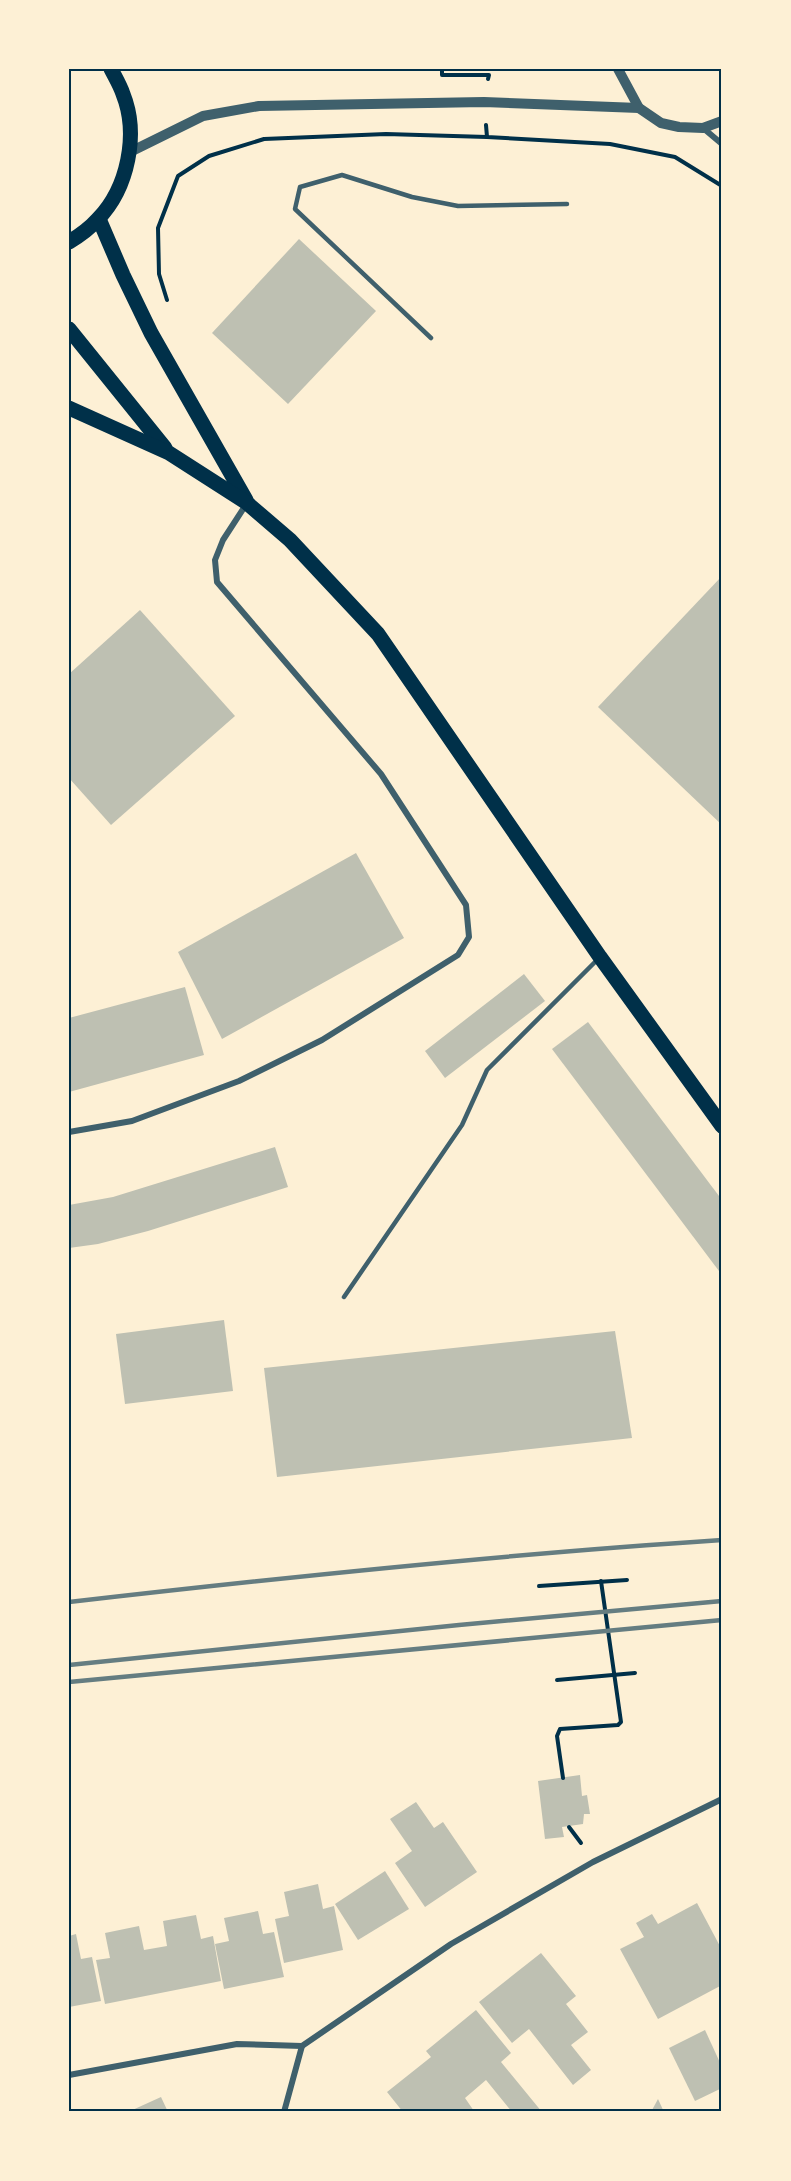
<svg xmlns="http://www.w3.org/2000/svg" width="791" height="2181" viewBox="0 0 791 2181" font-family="Roboto,sans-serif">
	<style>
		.building { fill: #bec0b2 }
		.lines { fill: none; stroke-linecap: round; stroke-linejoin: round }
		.path { stroke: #003049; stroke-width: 4 }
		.service { stroke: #3f606c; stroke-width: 4.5 }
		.minor { stroke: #3f606c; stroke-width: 6 }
		.tertiary { stroke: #3f606c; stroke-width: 10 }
		.primary { stroke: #003049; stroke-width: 15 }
		.rail { stroke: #657d81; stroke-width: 4.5 }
		.neatline { fill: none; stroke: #003049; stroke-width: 2 }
	</style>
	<rect width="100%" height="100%" fill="#fdf0d5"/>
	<!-- building -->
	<g class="building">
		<polygon points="299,239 376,311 288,404 212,333"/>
		<polygon points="722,576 722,825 598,707"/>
		<polygon points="140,610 235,716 111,825 69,778 69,674"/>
		<polygon points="356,853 404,938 222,1039 178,952"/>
		<polygon points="524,974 545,1001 445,1078 425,1051"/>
		<polygon points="185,987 204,1055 69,1092 69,1018"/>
		<polygon points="588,1022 722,1200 722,1275 552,1049"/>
		<polygon points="275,1147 288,1187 148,1231 98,1244 69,1248 69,1205 113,1197"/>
		<polygon points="224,1320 233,1391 125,1404 116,1334"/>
		<polygon points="615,1331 632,1438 277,1477 264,1368"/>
		<polygon points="580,1775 582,1796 587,1795 590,1814 584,1814 583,1824 562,1827 564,1837 545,1839 538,1781"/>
		<polygon points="416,1802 434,1828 443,1822 477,1872 425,1907 395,1863 412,1851 390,1819"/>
		<polygon points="385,1871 409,1909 358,1940 335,1904"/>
		<polygon points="318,1884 323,1909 334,1906 343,1950 284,1963 275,1919 289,1916 284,1892"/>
		<polygon points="697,1903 722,1950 722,1985 658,2019 620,1949 644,1937 636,1923 652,1914 658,1924"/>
		<polygon points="258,1911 263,1934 274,1932 284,1977 224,1989 215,1944 229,1941 224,1918"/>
		<polygon points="196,1915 201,1939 213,1936 221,1981 105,2004 96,1960 110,1958 105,1933 139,1926 144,1950 167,1946 163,1921"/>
		<polygon points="76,1934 81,1959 92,1957 101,2001 69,2007 69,1936"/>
		<polygon points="541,1953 576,1996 566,2004 588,2032 571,2045 591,2070 573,2085 529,2029 512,2043 479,2002"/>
		<polygon points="476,2010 511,2053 501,2062 542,2112 512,2112 486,2080 465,2098 474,2111 473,2112 403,2112 387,2092 431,2057 426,2051"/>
		<polygon points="705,2030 722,2067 722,2088 695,2101 669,2048"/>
		<polygon points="161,2097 168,2112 128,2112"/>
		<polygon points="658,2099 664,2112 651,2112"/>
	</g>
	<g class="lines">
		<!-- path -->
		<g class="path">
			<polyline points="442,69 442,75 489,75 488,79"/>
			<polyline points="486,125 487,137 610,144 675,157 722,186"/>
			<polyline points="167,300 159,274 158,228 178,176 209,156 264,139 386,134 487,137"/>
			<polyline points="539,1586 627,1580"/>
			<polyline points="557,1680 635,1673"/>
			<polyline points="563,1778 557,1736 560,1729 618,1725 621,1722 601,1581"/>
			<polyline points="569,1827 581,1843"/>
		</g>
		<!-- service -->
		<g class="service">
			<polyline points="431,338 295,209 300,187 342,175 412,197 458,206 567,204"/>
			<polyline points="344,1297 462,1125 487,1070 598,959"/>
		</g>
		<!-- minor -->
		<g class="minor">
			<polyline points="703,128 722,144"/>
			<polyline points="69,1132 132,1121 239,1081 322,1040 458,955 469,937 466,905 381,774 217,582 215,560 223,540 247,503"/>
			<polyline points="69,2075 237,2044 302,2046"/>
			<polyline points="284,2112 302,2046 451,1944 593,1862 722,1799"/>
		</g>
		<!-- tertiary -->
		<g class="tertiary">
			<polyline points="618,69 639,108 661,123 679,127 703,128 722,121"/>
			<polyline points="130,152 203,116 259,106 484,102 639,108"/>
		</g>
		<!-- primary -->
		<g class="primary">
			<polyline points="99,219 123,275 151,333 246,500"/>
			<path d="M 69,242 C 79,236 90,228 98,219 C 128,188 139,134 123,94 C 120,85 115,77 111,69"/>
			<polyline points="69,329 165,448"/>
			<polyline points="69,408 169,453 247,503 290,540 378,634 600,957 722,1126"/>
		</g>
		<!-- rail -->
		<g class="rail">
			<path d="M 69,1602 C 286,1577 504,1554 722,1540"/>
			<polyline points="69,1665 459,1625 722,1601"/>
			<polyline points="69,1682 722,1620"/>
		</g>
	</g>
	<!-- border -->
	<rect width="791" height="2181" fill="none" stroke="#fdf0d5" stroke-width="141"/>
	<rect x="70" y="70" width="650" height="2040" class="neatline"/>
</svg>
